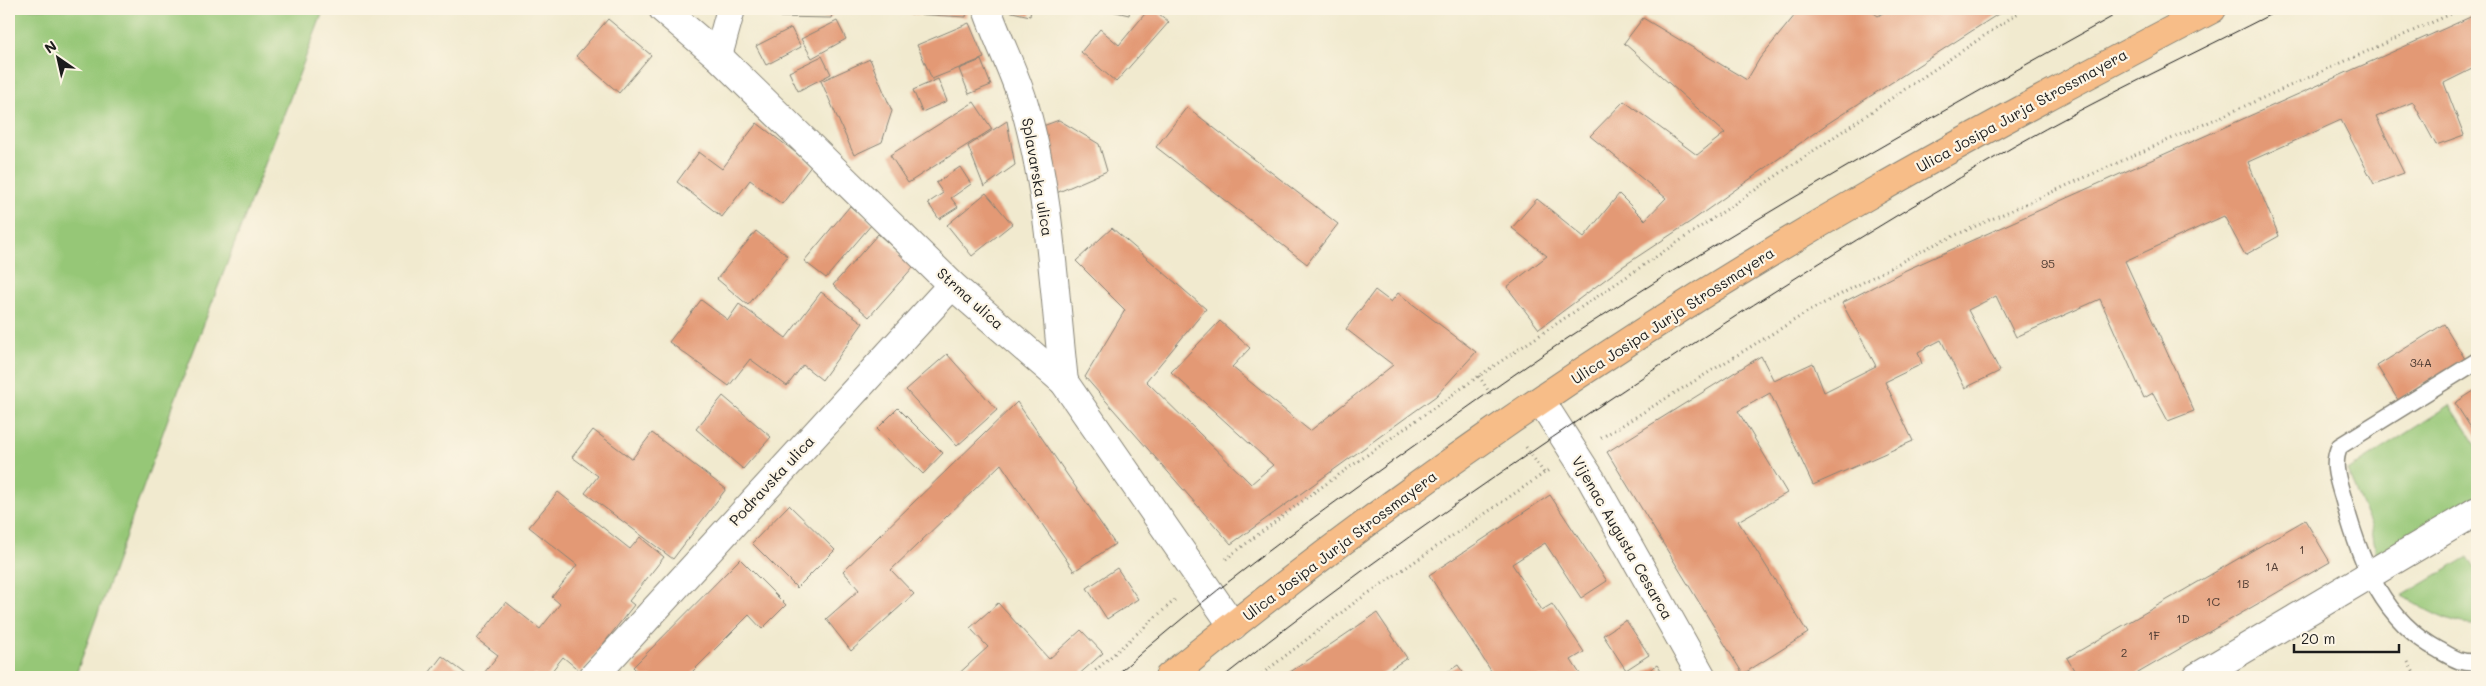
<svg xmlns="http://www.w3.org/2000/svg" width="2486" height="686" viewBox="0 0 2486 686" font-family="Mali,sans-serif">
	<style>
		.green { fill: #96c777; stroke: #59724a }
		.building { fill: #e39975 }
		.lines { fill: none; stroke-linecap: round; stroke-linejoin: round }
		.service-casing { stroke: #868376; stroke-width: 19 }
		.minor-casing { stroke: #868376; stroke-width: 30 }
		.primary-casing { stroke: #868376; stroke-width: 30 }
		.path { stroke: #868376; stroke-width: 3; stroke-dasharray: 1 4; stroke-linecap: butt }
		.service { stroke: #fff; stroke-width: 16 }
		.minor { stroke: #fff; stroke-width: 28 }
		.primary { stroke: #f7bd88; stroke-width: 28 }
		.tram { stroke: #1c1c1c; stroke-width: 1 }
		.labels { text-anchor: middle; stroke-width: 4.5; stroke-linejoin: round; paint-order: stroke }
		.number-label { font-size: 12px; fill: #4e3b32 }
		.street-label { font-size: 15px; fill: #1c1c1c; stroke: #fcf5e5 }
	</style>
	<rect width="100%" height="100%" fill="#fcf5e5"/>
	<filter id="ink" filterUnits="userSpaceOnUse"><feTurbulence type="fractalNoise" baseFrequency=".02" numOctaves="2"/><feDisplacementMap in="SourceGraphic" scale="10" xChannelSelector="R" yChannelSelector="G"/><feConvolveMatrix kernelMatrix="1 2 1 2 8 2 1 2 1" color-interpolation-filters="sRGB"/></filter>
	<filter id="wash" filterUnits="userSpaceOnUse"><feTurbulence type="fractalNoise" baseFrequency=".0096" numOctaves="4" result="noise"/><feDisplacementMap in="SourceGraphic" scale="20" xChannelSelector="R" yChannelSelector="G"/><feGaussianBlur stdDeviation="1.12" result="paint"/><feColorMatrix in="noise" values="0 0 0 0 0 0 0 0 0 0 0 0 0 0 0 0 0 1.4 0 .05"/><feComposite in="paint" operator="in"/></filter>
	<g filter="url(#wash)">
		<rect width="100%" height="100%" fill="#f1eacf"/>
		<!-- green -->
		<g class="green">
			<polygon points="9,9 324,9 170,413 75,677 9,677"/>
			<polygon points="2450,405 2477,447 2477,496 2376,554 2371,525 2347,471"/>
			<path d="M 2468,557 L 2477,572 L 2477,625 C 2451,626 2425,609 2402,596 Z"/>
		</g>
		<g id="blocks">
			<!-- building -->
			<g class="building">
				<polygon points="780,9 834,9 831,18 780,17"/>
				<polygon points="911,9 967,9 966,17 911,14"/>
				<polygon points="999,9 1031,9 1030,16"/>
				<polygon points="1103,9 1130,9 1129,15"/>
				<polygon points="1149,9 1153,9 1169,22 1116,82 1081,52 1100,29 1119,45"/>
				<polygon points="1800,9 1868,9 1878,16 1889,9 2006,9 1827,124 1693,220 1622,267 1539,329 1507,287 1547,256 1512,228 1537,199 1584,237 1619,194 1645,220 1666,198 1590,136 1624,101 1697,155 1725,133 1624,43 1643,18 1747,80 1760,58"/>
				<polygon points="2477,14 2477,74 2474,68 2444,83 2464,135 2436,145 2413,102 2376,117 2404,173 2374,184 2341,120 2248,162 2279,236 2245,255 2224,216 2125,261 2194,411 2168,421 2153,393 2144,398 2100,299 2016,337 1996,296 1968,310 2000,371 1965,388 1941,340 1918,352 1922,364 1885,382 1913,441 1813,485 1770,393 1738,411 1787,493 1738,521 1808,633 1743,674 1607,452 1761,356 1774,381 1813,363 1824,392 1876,366 1842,303 1906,270"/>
				<polygon points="608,19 651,55 619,93 576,56"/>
				<polygon points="837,21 846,39 812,58 801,39"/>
				<polygon points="969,23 984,58 932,79 917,45"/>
				<polygon points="791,28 801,47 766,65 756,46"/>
				<polygon points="822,56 831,74 798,91 789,72"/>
				<polygon points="870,59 892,111 882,142 854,155 821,81"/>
				<polygon points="981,60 991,85 969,94 959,69"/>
				<polygon points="938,79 947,101 922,112 913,90"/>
				<polygon points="974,102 992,129 908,183 890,155"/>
				<polygon points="1187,107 1338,224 1307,264 1156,147"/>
				<polygon points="1059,120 1099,144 1107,171 1054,194 1035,129"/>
				<polygon points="1007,121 1015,165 984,187 968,146"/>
				<polygon points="757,123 812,165 782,204 750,180 722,217 677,182 699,152 722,169"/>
				<polygon points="960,167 971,184 951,198 958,207 939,219 928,203 943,193 936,183"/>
				<polygon points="986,193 1012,224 972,256 947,225"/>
				<polygon points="850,206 872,224 826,278 804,261"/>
				<polygon points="1112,228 1206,309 1146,381 1251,484 1273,465 1171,372 1220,321 1250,348 1232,367 1310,431 1393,365 1346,329 1375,290 1391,302 1398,293 1476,352 1436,396 1231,544 1085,377 1125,310 1076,261"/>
				<polygon points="756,231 788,256 748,305 717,279"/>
				<polygon points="878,234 914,266 869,317 833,285"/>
				<polygon points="821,292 863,323 822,380 803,365 787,386 750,359 729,386 669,342 701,300 728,320 739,304 786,338"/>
				<polygon points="2444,324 2465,359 2398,400 2377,366"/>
				<polygon points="947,354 997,410 957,446 906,390"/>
				<polygon points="2477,389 2477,437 2455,403"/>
				<polygon points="723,396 771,437 743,469 696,429"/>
				<polygon points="1017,402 1115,544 1074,571 1001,464 891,570 914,594 851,651 826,619 859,590 843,571"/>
				<polygon points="898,408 943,453 923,474 877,429"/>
				<polygon points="593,430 632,459 652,433 726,489 673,559 585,493 598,476 572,457"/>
				<polygon points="558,492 630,549 640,537 664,557 629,601 634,605 581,672 563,657 547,677 539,677 535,674 532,677 481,677 498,655 477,639 506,602 540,629 560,604 552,597 577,565 529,527"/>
				<polygon points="1550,495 1607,581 1581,598 1545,543 1512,564 1542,610 1552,604 1584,652 1571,660 1582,677 1495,677 1429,575"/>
				<polygon points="789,505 835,550 797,588 752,543"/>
				<polygon points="2305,520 2330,562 2131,677 2078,677 2067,658"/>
				<polygon points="740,559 786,605 762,629 749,615 687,677 643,677 633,667"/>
				<polygon points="1117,568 1138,599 1107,619 1087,588"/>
				<polygon points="998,603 1049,659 1081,630 1103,653 1076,677 955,677 988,647 970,628"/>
				<polygon points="1377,613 1407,658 1378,677 1283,677"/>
				<polygon points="1626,620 1649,655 1626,670 1603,635"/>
				<polygon points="442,656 470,677 426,677"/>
				<polygon points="1458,665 1466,677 1439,677"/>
				<polygon points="1657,665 1665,677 1639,677"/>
			</g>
		</g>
	</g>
	<g filter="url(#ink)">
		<use href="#blocks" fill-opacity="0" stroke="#868376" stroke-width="1"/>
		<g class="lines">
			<defs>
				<path id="service" d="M 2477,361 L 2340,446 C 2330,465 2340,485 2345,505 C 2361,563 2383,620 2439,650 C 2453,658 2461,664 2477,662"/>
				<g id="minor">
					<polyline points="663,9 718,56 952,285 1064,382 1233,626"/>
					<path d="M 987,9 C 998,41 1014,71 1024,104 C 1050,192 1054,291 1064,382"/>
					<polyline points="718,56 731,9"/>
					<polyline points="1541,401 1591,479 1702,677"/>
					<polyline points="593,677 952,285"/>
					<polyline points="2197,677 2477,511"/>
				</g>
				<path id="primary" d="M 1169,677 C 1386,499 1628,332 1872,193 C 1984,129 2098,69 2212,9"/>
			</defs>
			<!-- service casing -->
			<use href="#service" class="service-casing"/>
			<!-- minor casing -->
			<use href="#minor" class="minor-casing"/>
			<!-- primary casing -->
			<use href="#primary" class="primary-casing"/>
			<!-- path -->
			<g class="path">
				<polyline points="1479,376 1491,395"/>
				<polyline points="1601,438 1811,310 1929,247 2462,9"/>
				<polyline points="1526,447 1544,473"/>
				<polyline points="1226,559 1309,496 1479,376 2024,9"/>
				<polyline points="2408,662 2416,677"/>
				<polyline points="1088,677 1176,599"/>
				<polyline points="1258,677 1354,603 1549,470"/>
			</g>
			<!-- service -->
			<use href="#service" class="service"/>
			<!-- minor -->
			<use href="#minor" class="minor"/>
			<!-- primary -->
			<use href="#primary" class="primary"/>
			<!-- tram -->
			<g class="tram">
				<path d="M 1114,677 C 1203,597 1301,526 1398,457 C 1463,411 1527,364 1594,321 C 1767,209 1946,109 2126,9"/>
				<path d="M 1223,677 C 1345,580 1472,491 1601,405 C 1736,314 1872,228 2013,147 C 2100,97 2192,55 2281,9"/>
			</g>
		</g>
	</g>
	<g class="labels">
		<!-- number labels -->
		<g class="number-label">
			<text x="2048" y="268">95</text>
			<text x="2421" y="367">34A</text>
			<text x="2302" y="554">1</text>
			<text x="2272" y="571">1A</text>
			<text x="2243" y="588">1B</text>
			<text x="2213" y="606">1C</text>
			<text x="2183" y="623">1D</text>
			<text x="2154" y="640">1F</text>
			<text x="2124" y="657">2</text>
		</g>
		<!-- street labels -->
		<g class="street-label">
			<text transform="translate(2022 111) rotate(-29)" y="5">Ulica Josipa Jurja Strossmayera</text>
			<text transform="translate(1037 177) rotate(80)" y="5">Splavarska ulica</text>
			<text transform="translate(970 299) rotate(42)" y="5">Strma ulica</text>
			<text transform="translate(1673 316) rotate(-33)" y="5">Ulica Josipa Jurja Strossmayera</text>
			<text transform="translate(772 481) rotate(-47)" y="5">Podravska ulica</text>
			<text transform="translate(1622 538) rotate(60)" y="5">Vijenac Augusta Cesarca</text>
			<text transform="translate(1340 546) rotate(-37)" y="5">Ulica Josipa Jurja Strossmayera</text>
		</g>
	</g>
	<!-- margin -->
	<rect width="2486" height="686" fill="none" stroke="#fcf5e5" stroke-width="30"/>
	<!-- north arrow -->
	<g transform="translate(58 58) rotate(326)" stroke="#fcf5e5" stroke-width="4" paint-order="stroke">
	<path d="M0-4L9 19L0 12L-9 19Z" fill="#1c1c1c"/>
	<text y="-8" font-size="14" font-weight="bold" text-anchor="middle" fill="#1c1c1c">N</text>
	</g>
	<!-- scale -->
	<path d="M2294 644v8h105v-8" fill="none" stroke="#1c1c1c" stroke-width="2.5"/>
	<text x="2301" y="644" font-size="15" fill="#1c1c1c" stroke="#fcf5e5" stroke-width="4" paint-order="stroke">20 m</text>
</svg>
